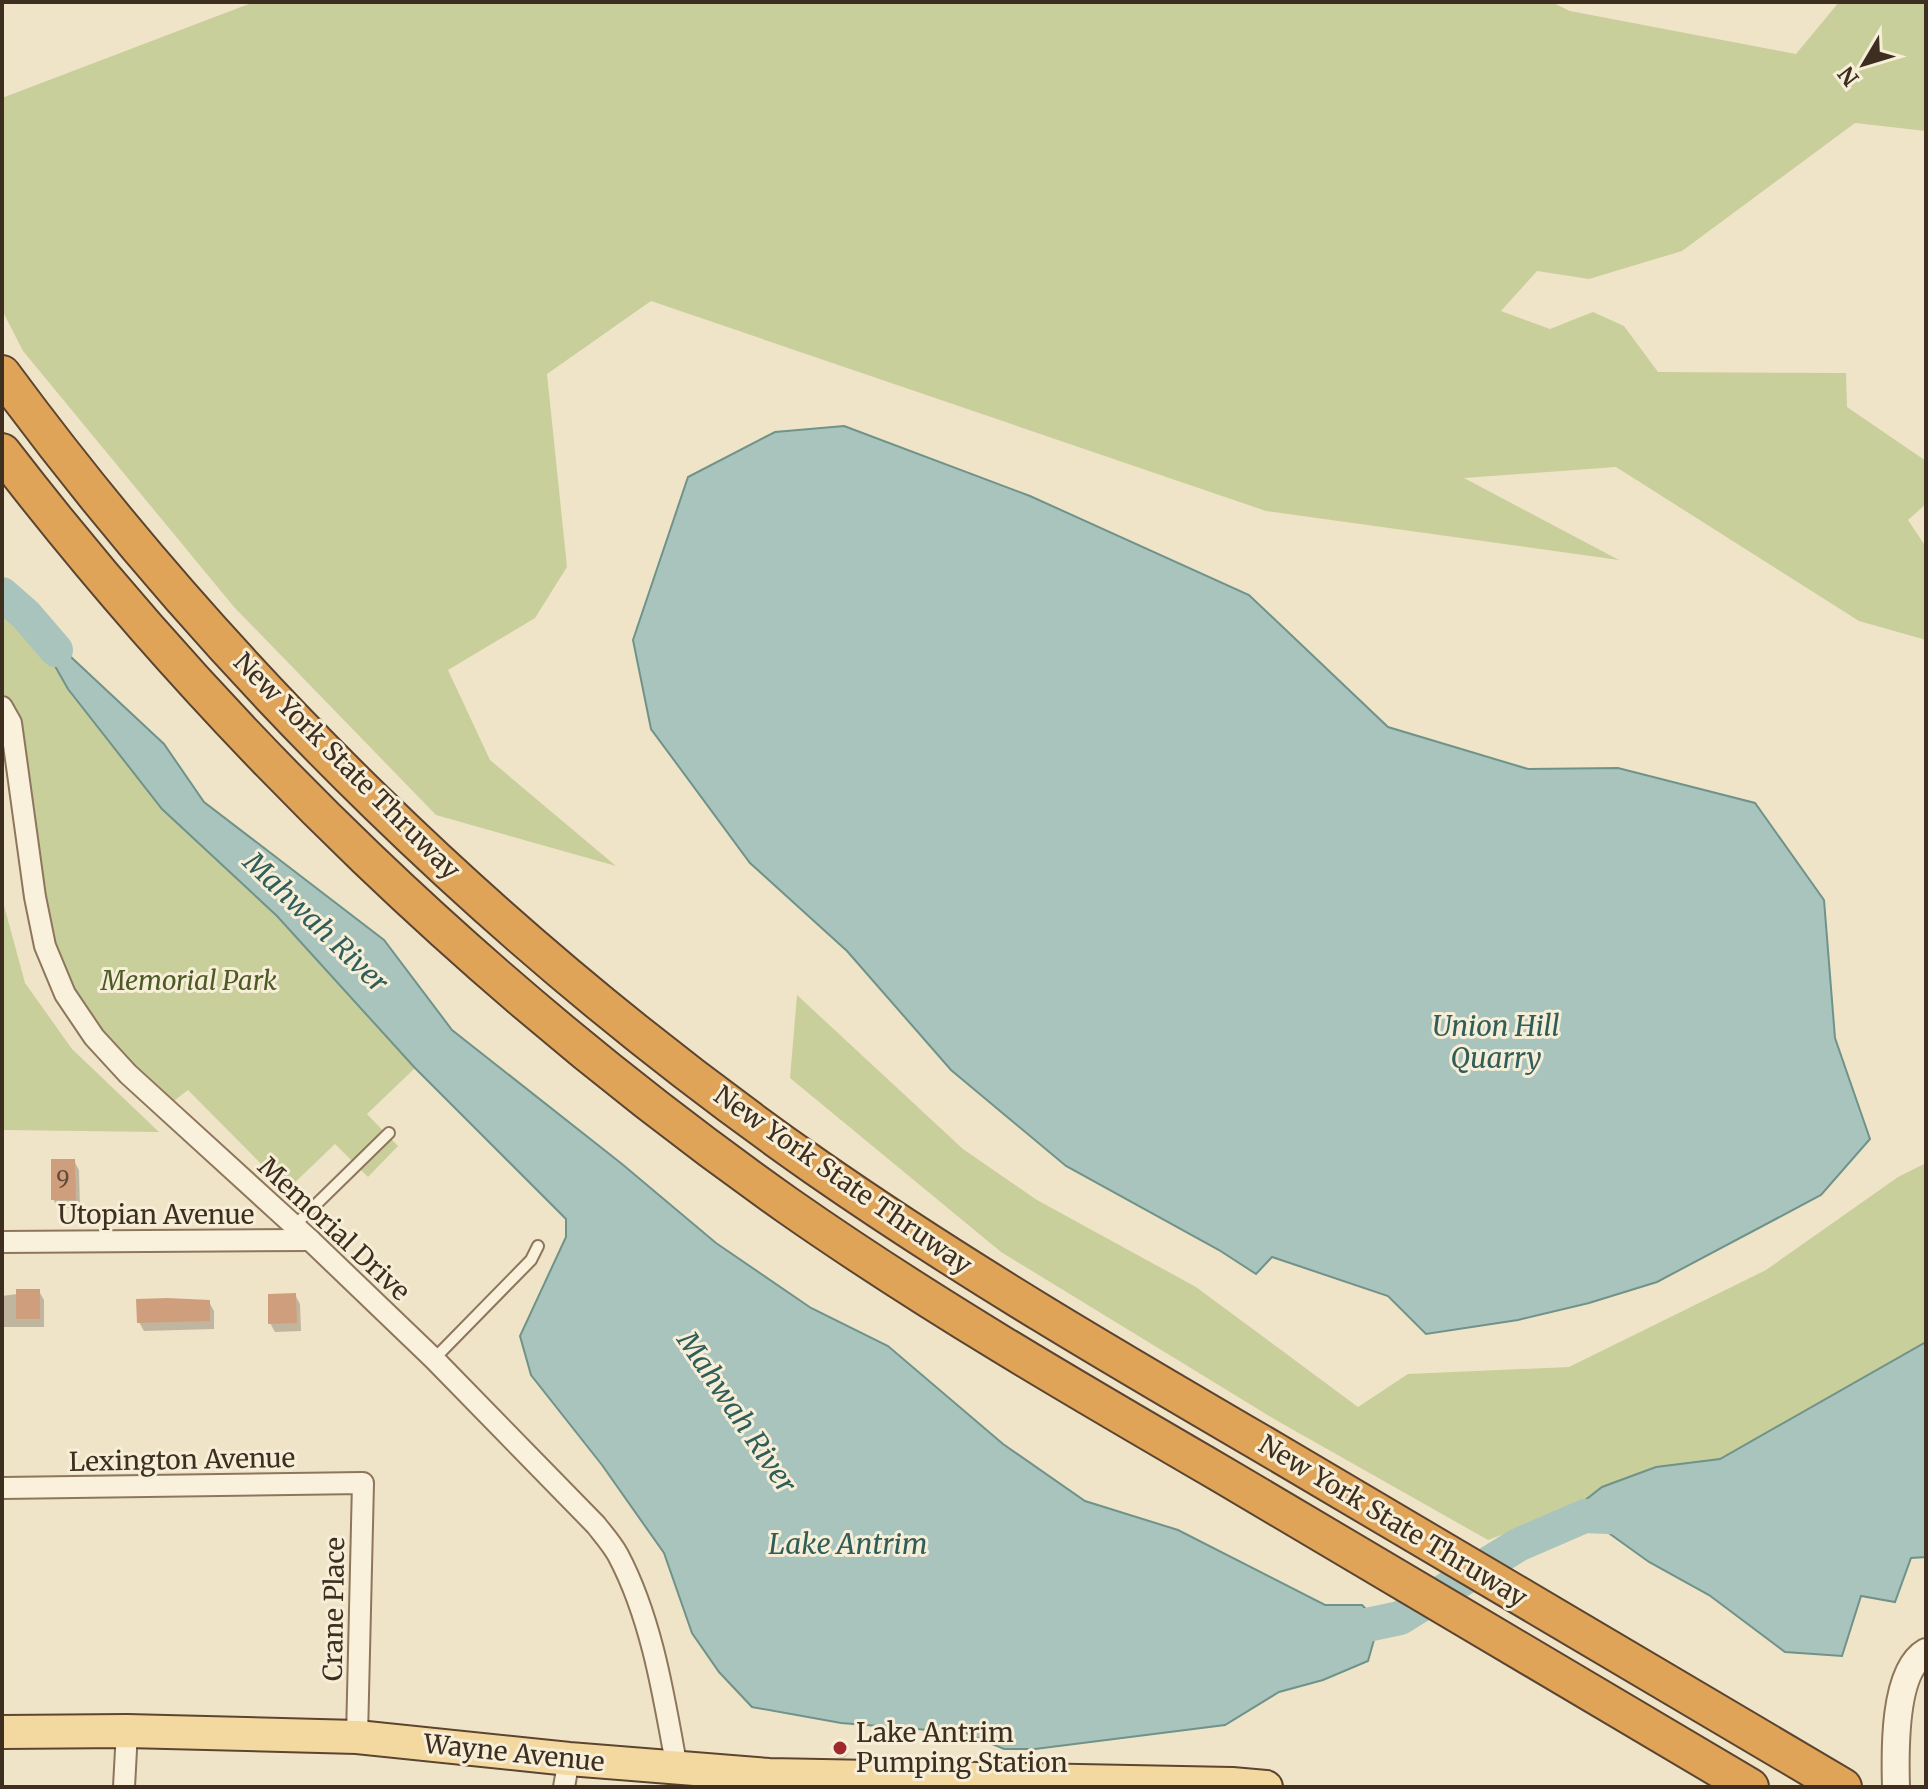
<svg xmlns="http://www.w3.org/2000/svg" width="1928" height="1789" viewBox="0 0 1928 1789" font-family="Merriweather,serif">
	<style>
		.green { fill: #c9cf9b }
		.water { fill: #a9c4bc; stroke: #6f938a; stroke-width: 2 }
		.shadow { fill: #0003 }
		.lines { fill: none; stroke-linecap: round; stroke-linejoin: round }
		.river { stroke: #a9c4bc; stroke-width: 34 }
		.building { fill: #cf9f7d }
		.service-casing { stroke: #8d765c; stroke-width: 14 }
		.minor-casing { stroke: #8d765c; stroke-width: 24 }
		.tertiary-casing { stroke: #8d765c; stroke-width: 30 }
		.primary-casing { stroke: #5b4430; stroke-width: 36 }
		.motorway-casing { stroke: #5b4430; stroke-width: 40 }
		.service { stroke: #faf1dc; stroke-width: 10 }
		.minor { stroke: #faf1dc; stroke-width: 20 }
		.tertiary { stroke: #faf1dc; stroke-width: 26 }
		.primary { stroke: #f3d9a0; stroke-width: 32 }
		.motorway { stroke: #e0a458; stroke-width: 36 }
		.poi-dot { fill: #9e2a2b; stroke: #f7eed8; stroke-width: 3 }
		.labels { text-anchor: middle; stroke-width: 6; stroke-linejoin: round; paint-order: stroke }
		.number-label { font-size: 22px; fill: #624a37 }
		.street-label { font-size: 26px; fill: #3d2e20; stroke: #f7eed8 }
		.park-label { font-size: 26px; font-style: italic; fill: #4d5a26; stroke: #f7eed8 }
		.poi-label { font-size: 26px; fill: #3d2e20; stroke: #f7eed8; text-anchor: start }
		.water-label { font-size: 28px; font-style: italic; fill: #2f5d5a; stroke: #f7eed8 }
	</style>
	<rect width="100%" height="100%" fill="#f0e4c8"/>
	<!-- green -->
	<g class="green">
		<polygon points="254,2 1551,2 1570,11 1796,54 1839,2 1926,2 1926,131 1855,123 1682,251 1589,279 1537,271 1501,311 1550,329 1593,312 1624,326 1658,372 1846,373 1847,407 1926,461 1926,504 1908,520 1926,547 1926,640 1859,621 1616,467 1464,478 1619,560 1266,511 651,301 547,374 567,567 535,618 448,670 490,760 616,866 436,815 234,607 23,351 2,310 2,98"/>
		<polygon points="2,594 26,615 68,689 162,809 277,916 415,1068 367,1114 398,1146 368,1177 335,1144 287,1190 188,1090 165,1108 65,994 2,707"/>
		<polygon points="2,898 25,983 72,1049 159,1132 2,1130"/>
		<polygon points="797,995 963,1149 1037,1200 1196,1287 1358,1407 1408,1374 1569,1367 1766,1270 1898,1177 1926,1163 1926,1342 1720,1459 1656,1467 1602,1487 1579,1505 1488,1540 1274,1419 1001,1252 790,1078"/>
	</g>
	<!-- water -->
	<g class="water">
		<polygon points="844,426 1030,496 1249,595 1388,727 1528,769 1618,768 1755,803 1824,900 1835,1038 1870,1139 1821,1195 1657,1282 1589,1303 1518,1320 1426,1334 1388,1296 1272,1257 1256,1274 1219,1250 1066,1166 951,1070 847,951 750,863 651,729 633,640 688,477 775,432"/>
		<polygon points="26,615 164,744 204,802 384,940 452,1030 622,1164 716,1243 811,1308 888,1346 1003,1444 1085,1501 1178,1530 1325,1605 1362,1605 1379,1622 1368,1661 1323,1680 1279,1692 1225,1725 1035,1749 1004,1749 966,1733 841,1723 752,1707 719,1672 692,1633 664,1553 602,1465 531,1375 520,1336 566,1237 566,1219 415,1068 277,916 162,809 68,689"/>
		<polygon points="1926,1342 1926,1557 1911,1558 1895,1602 1861,1596 1842,1656 1785,1652 1709,1595 1649,1562 1585,1516 1579,1505 1602,1487 1656,1467 1720,1459"/>
	</g>
	<!-- shadow -->
	<g class="shadow">
		<polygon points="74,1161 79,1170 80,1208 58,1208 53,1199"/>
		<polygon points="39,1291 44,1300 44,1327 2,1327 2,1296"/>
		<polygon points="295,1295 300,1304 301,1331 275,1332 270,1323"/>
		<polygon points="209,1302 214,1311 214,1329 144,1331 139,1322"/>
		<circle cx="841" cy="1750" r="8"/>
	</g>
	<g class="lines">
		<!-- river -->
		<g class="river">
			<polyline points="2,594 26,615 56,650"/>
			<polyline points="1334,1632 1400,1618 1518,1545 1585,1516 1629,1518"/>
		</g>
	</g>
	<!-- building -->
	<g class="building">
		<polygon points="51,1159 75,1159 76,1200 51,1200"/>
		<rect x="16" y="1289" width="24" height="30"/>
		<polygon points="296,1293 297,1323 268,1324 268,1294"/>
		<polygon points="167,1298 210,1300 210,1321 137,1323 136,1299"/>
		<circle cx="840" cy="1748" r="9"/>
	</g>
	<g class="lines">
		<defs>
			<g id="service">
				<polyline points="294,1226 389,1133"/>
				<polyline points="434,1359 531,1260 538,1246"/>
			</g>
			<g id="minor">
				<path d="M 2,707 L 11,723 L 35,897 L 45,946 L 65,994 L 94,1037 L 128,1074 L 310,1240 L 434,1359 L 596,1525 C 603,1534 612,1544 618,1555 C 652,1619 664,1697 677,1769"/>
				<polyline points="2,1242 310,1240"/>
				<polyline points="2,1488 363,1483 357,1737"/>
				<polyline points="124,1787 127,1731"/>
				<polyline points="564,1787 569,1759"/>
			</g>
			<path id="tertiary" d="M 1896,1787 C 1895,1753 1893,1671 1926,1652"/>
			<polyline id="primary" points="2,1732 127,1731 357,1737 569,1759 769,1775 1232,1784 1266,1787"/>
			<g id="motorway">
				<path d="M 2,374 C 226,678 506,950 816,1167 C 964,1270 1120,1361 1276,1452 C 1465,1564 1654,1675 1843,1787"/>
				<path d="M 2,452 C 224,740 490,995 787,1205 C 927,1303 1075,1389 1223,1475 C 1399,1579 1574,1683 1750,1787"/>
			</g>
		</defs>
		<!-- service casing -->
		<use href="#service" class="service-casing"/>
		<!-- minor casing -->
		<use href="#minor" class="minor-casing"/>
		<!-- tertiary casing -->
		<use href="#tertiary" class="tertiary-casing"/>
		<!-- primary casing -->
		<use href="#primary" class="primary-casing"/>
		<!-- motorway casing -->
		<use href="#motorway" class="motorway-casing"/>
		<!-- service -->
		<use href="#service" class="service"/>
		<!-- minor -->
		<use href="#minor" class="minor"/>
		<!-- tertiary -->
		<use href="#tertiary" class="tertiary"/>
		<!-- primary -->
		<use href="#primary" class="primary"/>
		<!-- motorway -->
		<use href="#motorway" class="motorway"/>
	</g>
	<!-- markers -->
	<circle class="poi-dot" cx="840" cy="1748" r="8"/>
	<g class="labels">
		<!-- number labels -->
		<g class="number-label">
			<text x="63" y="1187">9</text>
		</g>
		<!-- street labels -->
		<g class="street-label">
			<text transform="translate(347 766) rotate(45)" y="9">New York State Thruway</text>
			<text transform="translate(843 1180) rotate(35)" y="9">New York State Thruway</text>
			<text x="156" y="1224">Utopian Avenue</text>
			<text transform="translate(334 1229) rotate(43)" y="9">Memorial Drive</text>
			<text transform="translate(182 1460) rotate(-1)" y="9">Lexington Avenue</text>
			<text transform="translate(1393 1521) rotate(31)" y="9">New York State Thruway</text>
			<text transform="translate(334 1609) rotate(-89)" y="9">Crane Place</text>
			<text transform="translate(514 1753) rotate(6)" y="9">Wayne Avenue</text>
		</g>
		<!-- park labels -->
		<g class="park-label">
			<text x="189" y="990">Memorial Park</text>
		</g>
		<!-- poi labels -->
		<g class="poi-label">
			<text x="856" y="1742">Lake Antrim<tspan x="856" dy="30">Pumping Station</tspan></text>
		</g>
		<!-- water labels -->
		<g class="water-label">
			<text transform="translate(316 922) rotate(44)" y="10">Mahwah River</text>
			<text x="1496" y="1036">Union Hill<tspan x="1496" dy="32">Quarry</tspan></text>
			<text transform="translate(737 1412) rotate(56)" y="10">Mahwah River</text>
			<text x="848" y="1554">Lake Antrim</text>
		</g>
	</g>
	<!-- border -->
	<rect width="1928" height="1789" fill="none" stroke="#3d2e20" stroke-width="8"/>
	<!-- north arrow -->
	<g transform="translate(1864 64) rotate(232)" stroke="#f7eed8" stroke-width="6" paint-order="stroke">
	<path d="M0-6L14 30L0 20L-14 30Z" fill="#3d2e20"/>
	<text y="-12" font-size="22" font-weight="bold" text-anchor="middle" fill="#3d2e20">N</text>
	</g>
</svg>
